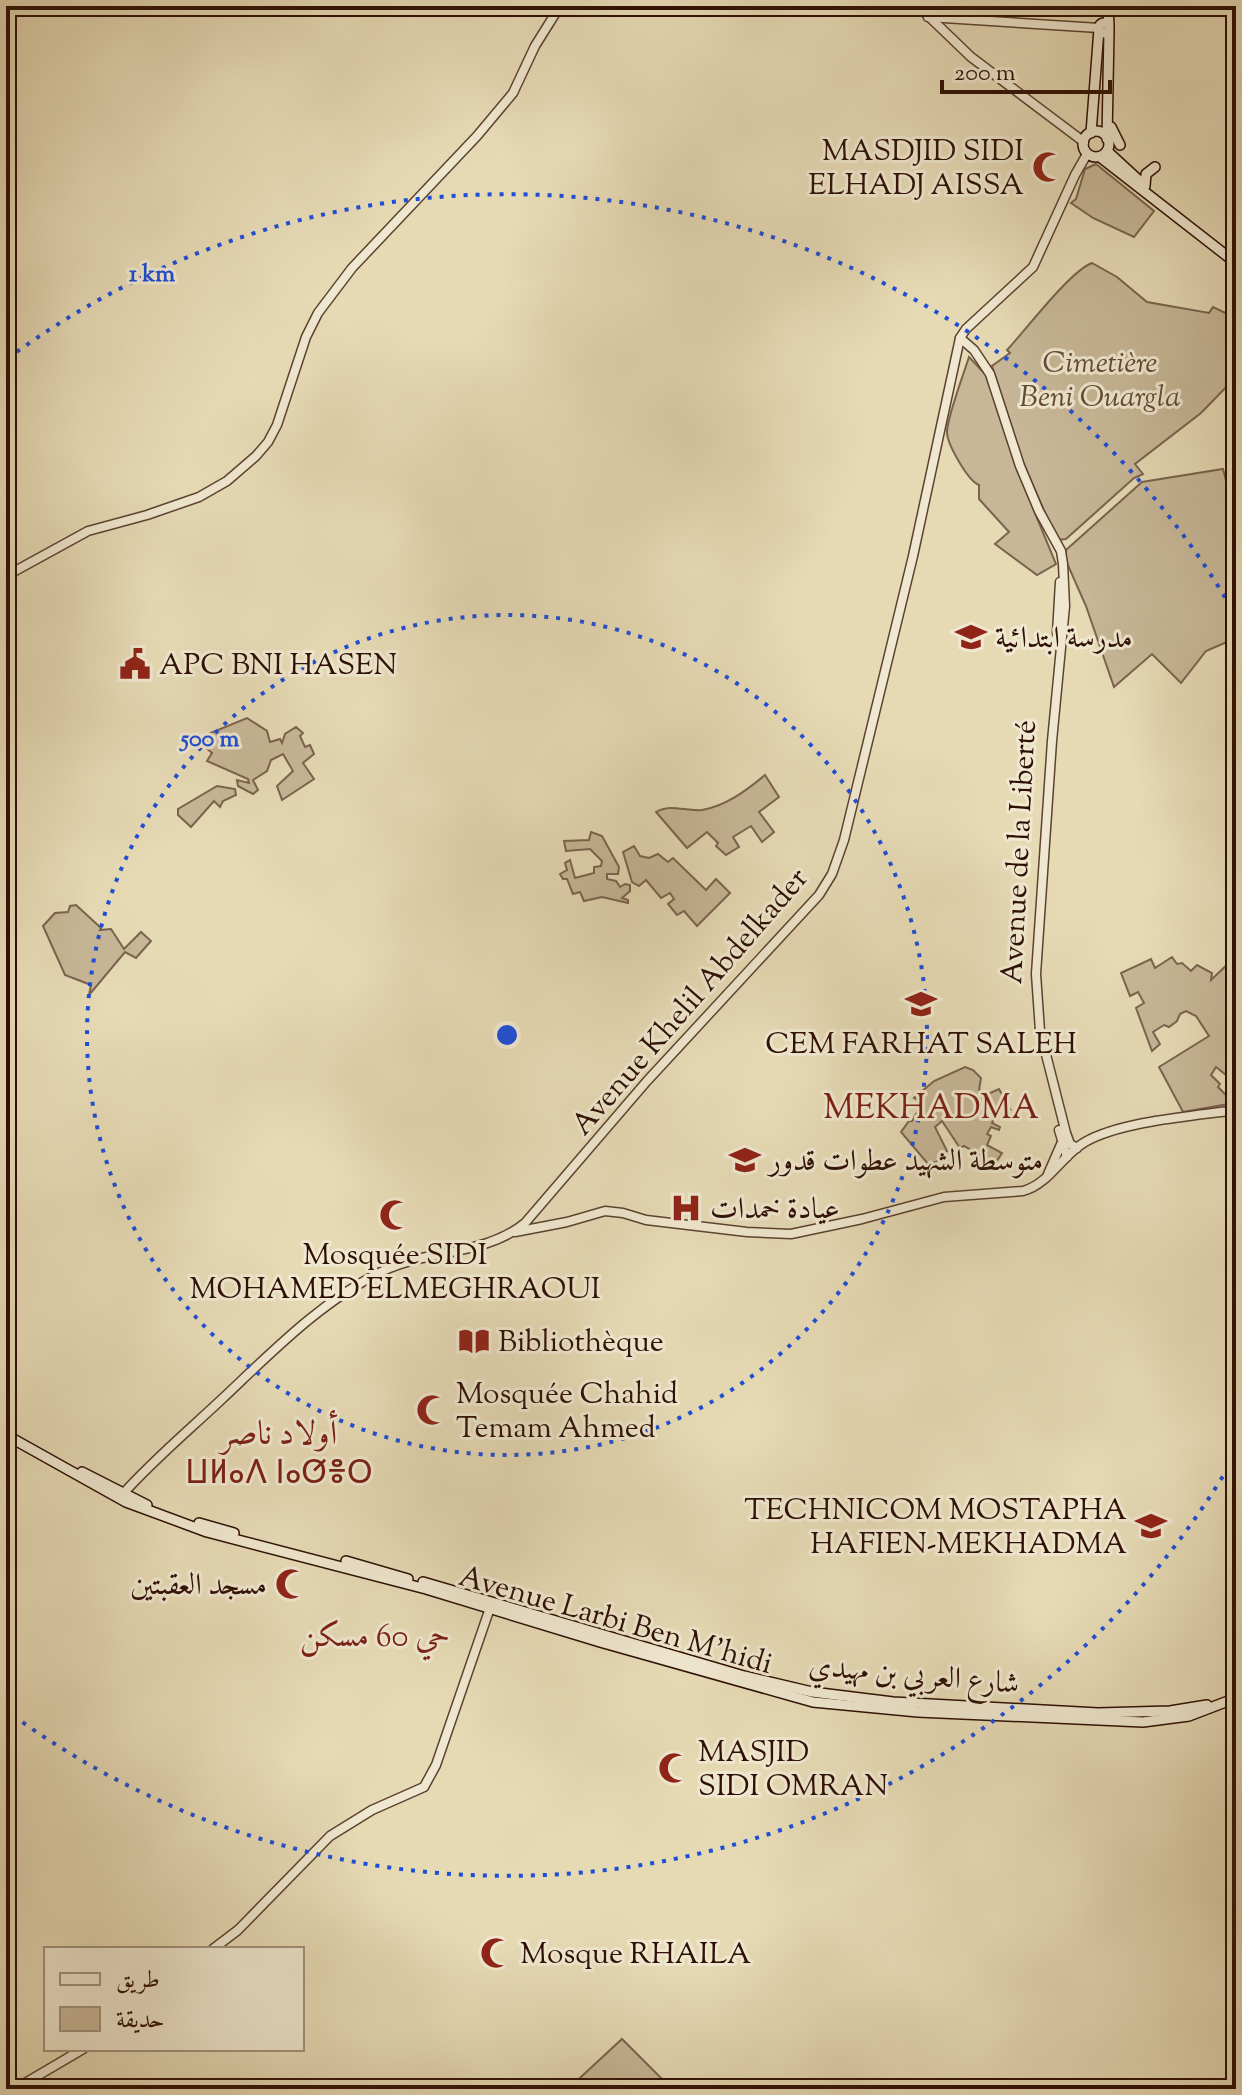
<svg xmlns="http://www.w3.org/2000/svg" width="1242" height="2095" viewBox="0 0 1242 2095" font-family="'Sorts Mill Goudy',Amiri,'Noto Sans Tifinagh',serif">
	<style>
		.green { fill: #c7b797; stroke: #7a634e; stroke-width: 2 }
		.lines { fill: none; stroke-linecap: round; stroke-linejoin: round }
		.tertiary-casing { stroke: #5c4230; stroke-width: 11 }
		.secondary-casing { stroke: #2e0f04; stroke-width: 12 }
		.tertiary { stroke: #efe7cf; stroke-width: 8 }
		.secondary { stroke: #efe7cf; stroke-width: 9 }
		.ring { fill: none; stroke: #1d4ed8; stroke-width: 4; stroke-dasharray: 4 8 }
		.labels { text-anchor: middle; stroke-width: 6; stroke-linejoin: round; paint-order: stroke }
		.poi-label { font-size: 30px; fill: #2e0f04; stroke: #efe7cf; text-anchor: start }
		.park-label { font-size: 30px; font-style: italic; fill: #644a37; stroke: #efe7cf }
		.street-label { font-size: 30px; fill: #2e0f04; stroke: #efe7cf }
		.neighbourhood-label { font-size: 32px; fill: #7a1f14; stroke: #efe7cf }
		.quarter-label { font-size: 34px; fill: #7a1f14; stroke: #efe7cf }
		.centre { fill: #1d4ed8; stroke: #efe7cf; stroke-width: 4 }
		.ring-label { font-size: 24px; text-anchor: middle; font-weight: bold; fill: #1d4ed8; stroke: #efe7cf; stroke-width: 6; stroke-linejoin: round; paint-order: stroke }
	</style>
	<rect width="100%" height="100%" fill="#e6dab5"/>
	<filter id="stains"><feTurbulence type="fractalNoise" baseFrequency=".0025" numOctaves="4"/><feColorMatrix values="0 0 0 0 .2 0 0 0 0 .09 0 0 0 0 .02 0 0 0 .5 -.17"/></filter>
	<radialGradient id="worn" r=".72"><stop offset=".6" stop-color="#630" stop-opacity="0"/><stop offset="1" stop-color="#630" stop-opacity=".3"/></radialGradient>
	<!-- green -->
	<g class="green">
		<polygon points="1096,164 1154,211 1134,237 1093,218 1071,203 1076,199 1085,169"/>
		<path d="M 1092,263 L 1117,277 L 1147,302 L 1209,313 L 1213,307 L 1236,318 L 1236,377 L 1201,413 L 1135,464 L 1143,474 L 1134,478 L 1066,539 L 1057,540 L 1024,465 L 992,366 L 1010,353 L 1007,350 C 1025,331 1070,271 1092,263 Z"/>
		<path d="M 969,357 L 986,375 L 1016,467 L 1056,564 L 1037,575 L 995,544 L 1009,532 L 979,499 L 979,485 C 968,481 947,444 947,432 C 947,418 964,373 969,357 Z"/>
		<polygon points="1223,469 1236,518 1236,638 1206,651 1181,683 1152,654 1114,687 1086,606 1066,561 1066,550 1142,482"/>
		<polygon points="247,718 267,731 270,742 280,739 282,743 285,734 296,727 303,733 300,736 305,747 310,745 314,754 303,763 314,779 282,800 277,786 293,771 283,754 271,760 267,771 253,780 258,790 253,794 238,786 237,780 249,783 248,779 207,761 212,753 205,747 203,736"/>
		<path d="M 765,775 L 779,797 L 759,812 L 774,832 L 762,842 L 751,826 L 733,837 L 739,847 L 726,855 L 716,846 L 718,843 L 707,832 L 687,848 L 656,812 C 671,803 686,812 702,810 C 726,806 747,790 765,775 Z"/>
		<polygon points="217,786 235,789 236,795 223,801 220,807 214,801 191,827 178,815 178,809"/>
		<polygon points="591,832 602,836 619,867 618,874 607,874 607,879 616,881 620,887 625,884 630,885 630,891 622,898 628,900 628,903 602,897 584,901 580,892 573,894 567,879 563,879 560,874 567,870 565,863 570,860 575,878 594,873 594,867 601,866 602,861 590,849 566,851 564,841 589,840"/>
		<polygon points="634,846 640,856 649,858 658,854 668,862 673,858 706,890 716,879 730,893 697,926 684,911 677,915 668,904 674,899 670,893 661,898 646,880 639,886 632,882 623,852"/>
		<polygon points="76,905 101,928 100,930 111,929 124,949 141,932 151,941 136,958 125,952 89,995 91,985 65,975 43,926 55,913 68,912 70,906"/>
		<polygon points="1172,957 1177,964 1182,963 1191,971 1197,965 1212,973 1211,980 1233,959 1236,960 1236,1036 1227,1047 1236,1053 1236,1073 1231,1079 1216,1067 1211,1075 1220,1084 1218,1087 1234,1103 1183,1112 1159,1067 1209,1036 1196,1016 1186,1011 1180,1014 1177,1021 1169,1027 1164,1025 1153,1032 1160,1044 1152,1051 1136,1008 1144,1003 1138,992 1130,996 1121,973 1151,959 1155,968"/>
		<polygon points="965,1067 973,1070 981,1078 979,1090 988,1094 999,1089 1010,1109 1001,1105 992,1123 1000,1127 999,1130 991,1127 987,1134 991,1136 987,1145 1002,1153 995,1164 964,1146 960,1148 942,1121 935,1127 947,1151 936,1162 928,1164 901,1132 909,1121 912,1121 922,1103 914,1098 934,1081"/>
		<polygon points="622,2039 672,2089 568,2089"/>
	</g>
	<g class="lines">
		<defs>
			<g id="tertiary">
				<polyline points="918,6 971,57 1084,142"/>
				<polyline points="928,17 1099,28"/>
				<polyline points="960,338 974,350 990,374 1020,466 1039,511 1061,551 1063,564 1065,606 1052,741 1036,974 1040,1031 1066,1133 1070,1144 1077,1148"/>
				<polyline points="6,576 88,531 147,515 199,497 227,481 256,456 268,442 277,425 306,337 318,313 352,268 477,136 513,93 535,46 560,6"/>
				<polyline points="1057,633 1060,582"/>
				<polyline points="1059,1130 1067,1157"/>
				<polyline points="1048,1174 1062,1142"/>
				<path d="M 515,1232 L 567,1222 L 605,1211 L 623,1213 L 646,1220 L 747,1232 L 791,1234 L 862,1219 L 944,1197 L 1023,1191 C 1049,1184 1062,1155 1085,1142 C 1122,1121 1194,1116 1236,1110"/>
				<path d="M 121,1496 C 152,1461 188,1431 222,1399 C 271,1353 321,1301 383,1271 C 428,1249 485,1256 525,1223 L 647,1081 L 819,895 L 832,874 L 844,840 L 913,556 L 960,338 L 966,329 L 1033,267 L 1075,175 L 1087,154"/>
				<polyline points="213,1949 238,1930 330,1836 372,1810 424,1787 436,1765 491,1605"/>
				<polyline points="15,2089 83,2049"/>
			</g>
			<g id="secondary">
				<polyline points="1108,6 1109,26"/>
				<circle cx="1104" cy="28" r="5"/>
				<polyline points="1111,127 1120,145"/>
				<circle cx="1096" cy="144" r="13"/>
				<polyline points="1091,133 1099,29"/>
				<polyline points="1107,139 1109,30"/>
				<polyline points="1107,151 1144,185"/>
				<polyline points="1100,157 1236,263"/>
				<polyline points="1145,186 1146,174 1155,167"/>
				<polyline points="6,1435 126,1502 207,1532 426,1589 600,1642 813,1702 918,1712 1143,1722 1189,1716 1236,1698"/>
				<polyline points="82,1472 147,1505"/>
				<polyline points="199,1523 234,1533"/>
				<polyline points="346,1561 408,1579"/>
				<polyline points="423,1582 744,1676 812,1692 893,1702 1098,1713 1170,1711 1207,1705"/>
			</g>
		</defs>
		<!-- tertiary casing -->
		<use href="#tertiary" class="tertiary-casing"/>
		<!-- secondary casing -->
		<use href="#secondary" class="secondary-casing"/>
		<!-- tertiary -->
		<use href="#tertiary" class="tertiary"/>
		<!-- secondary -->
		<use href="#secondary" class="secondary"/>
	</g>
	<!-- distance rings -->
	<g class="ring">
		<circle cx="507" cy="1035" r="420"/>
		<path d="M1235 1456A841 841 0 0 1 7 1711M7 359A841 841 0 0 1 1235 614"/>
	</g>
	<!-- icons -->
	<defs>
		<symbol id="mosque-bare" viewBox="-9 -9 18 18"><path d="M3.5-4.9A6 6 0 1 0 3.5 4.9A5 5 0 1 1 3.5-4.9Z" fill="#8f2418" stroke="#efe7cf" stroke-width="2.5" paint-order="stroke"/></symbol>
		<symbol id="school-bare" viewBox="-9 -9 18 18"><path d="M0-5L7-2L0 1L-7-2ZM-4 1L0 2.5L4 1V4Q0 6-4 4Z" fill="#8f2418" stroke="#efe7cf" stroke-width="2.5" paint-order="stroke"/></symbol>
		<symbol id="civic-bare" viewBox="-9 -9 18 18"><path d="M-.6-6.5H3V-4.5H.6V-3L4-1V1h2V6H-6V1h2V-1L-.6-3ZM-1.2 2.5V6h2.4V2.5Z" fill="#8f2418" stroke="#efe7cf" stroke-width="2.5" paint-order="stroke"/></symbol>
		<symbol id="hospital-bare" viewBox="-9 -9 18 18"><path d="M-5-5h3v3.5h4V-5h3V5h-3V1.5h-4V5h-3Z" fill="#8f2418" stroke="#efe7cf" stroke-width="2.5" paint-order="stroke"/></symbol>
		<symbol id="library-bare" viewBox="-9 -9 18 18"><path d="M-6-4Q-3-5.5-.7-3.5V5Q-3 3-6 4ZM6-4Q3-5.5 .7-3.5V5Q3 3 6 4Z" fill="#8f2418" stroke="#efe7cf" stroke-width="2.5" paint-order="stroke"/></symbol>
	</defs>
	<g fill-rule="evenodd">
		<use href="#mosque-bare" x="1026" y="145" width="44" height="44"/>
		<use href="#school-bare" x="949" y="615" width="44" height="44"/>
		<use href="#civic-bare" x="113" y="642" width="44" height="44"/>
		<use href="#school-bare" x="899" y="982" width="44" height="44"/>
		<use href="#school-bare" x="723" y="1138" width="44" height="44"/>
		<use href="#hospital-bare" x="664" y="1186" width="44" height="44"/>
		<use href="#mosque-bare" x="373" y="1193" width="44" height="44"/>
		<use href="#library-bare" x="452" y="1319" width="44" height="44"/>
		<use href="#mosque-bare" x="410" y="1388" width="44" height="44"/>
		<use href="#school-bare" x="1129" y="1504" width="44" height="44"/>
		<use href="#mosque-bare" x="269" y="1562" width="44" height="44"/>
		<use href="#mosque-bare" x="652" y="1746" width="44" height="44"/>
		<use href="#mosque-bare" x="474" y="1931" width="44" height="44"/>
	</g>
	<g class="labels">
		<!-- poi labels -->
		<g class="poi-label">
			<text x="1024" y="160" text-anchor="end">MASDJID SIDI<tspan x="1024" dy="34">ELHADJ AISSA</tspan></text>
			<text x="995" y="647">مدرسة ابتدائية</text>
			<text x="159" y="674">APC BNI HASEN</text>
			<text x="921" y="1053" text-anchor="middle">CEM FARHAT SALEH</text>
			<text x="769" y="1170">متوسطة الشهيد عطوات قدور</text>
			<text x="710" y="1218">عيادة خمدات</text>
			<text x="395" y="1264" text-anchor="middle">Mosquée SIDI<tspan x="395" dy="34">MOHAMED ELMEGHRAOUI</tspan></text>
			<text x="498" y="1351">Bibliothèque</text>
			<text x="456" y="1403">Mosquée Chahid<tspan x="456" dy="34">Temam Ahmed</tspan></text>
			<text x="1127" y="1519" text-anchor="end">TECHNICOM MOSTAPHA<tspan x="1127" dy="34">HAFIEN-MEKHADMA</tspan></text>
			<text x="267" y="1594" text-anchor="end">مسجد العقبتين</text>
			<text x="698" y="1761">MASJID<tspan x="698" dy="34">SIDI OMRAN</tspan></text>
			<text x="520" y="1963">Mosque RHAILA</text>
		</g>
		<!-- park labels -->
		<g class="park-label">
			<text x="1100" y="372">Cimetière<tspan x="1100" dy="34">Beni Ouargla</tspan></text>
		</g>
		<!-- street labels -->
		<g class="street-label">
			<text transform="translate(1018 852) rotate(-87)" y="10">Avenue de la Liberté</text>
			<text transform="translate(689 1001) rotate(-49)" y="10">Avenue Khelil Abdelkader</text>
			<text transform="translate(616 1619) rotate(16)" y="10">Avenue Larbi Ben M'hidi</text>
			<text transform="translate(914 1674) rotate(5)" y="10">شارع العربي بن مهيدي</text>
		</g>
		<!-- neighbourhood labels -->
		<g class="neighbourhood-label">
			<text x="375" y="1646">حي 60 مسكن</text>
		</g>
		<!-- quarter labels -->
		<g class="quarter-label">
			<text x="931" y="1118">MEKHADMA</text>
			<text x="279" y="1444">أولاد ناصر<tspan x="279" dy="39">ⵡⵍⴰⴷ ⵏⴰⵚⴻⵔ</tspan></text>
		</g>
	</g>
	<circle cx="507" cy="1035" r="12" class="centre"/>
	<g class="ring-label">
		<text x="152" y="281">1 km</text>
		<text x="210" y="746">500 m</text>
	</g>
	<!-- margin -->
	<rect width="1242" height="2095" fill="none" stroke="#e6dab5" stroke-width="32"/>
	<rect x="8" y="8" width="1226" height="2079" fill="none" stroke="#2e0f04" stroke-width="4"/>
	<rect x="16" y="16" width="1210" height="2063" fill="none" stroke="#2e0f04" stroke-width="2"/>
	<!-- legend -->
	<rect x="44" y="1947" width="260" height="104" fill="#efe7cf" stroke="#a2917e" stroke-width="2"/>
	<rect x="60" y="1973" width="40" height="12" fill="#efe7cf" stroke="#a2917e" stroke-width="2"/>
	<text x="116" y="1987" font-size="24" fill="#2e0f04">طريق</text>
	<rect x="60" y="2007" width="40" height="24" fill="#c7b797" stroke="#a2917e" stroke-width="2"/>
	<text x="116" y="2027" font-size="24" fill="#2e0f04">حديقة</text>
	<!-- scale -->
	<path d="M942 80v12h168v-12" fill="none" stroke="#2e0f04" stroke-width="4"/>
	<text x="954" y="80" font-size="24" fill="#2e0f04" stroke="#efe7cf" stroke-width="6" paint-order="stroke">200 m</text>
	<rect width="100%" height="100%" filter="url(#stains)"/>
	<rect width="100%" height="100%" fill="url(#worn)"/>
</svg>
